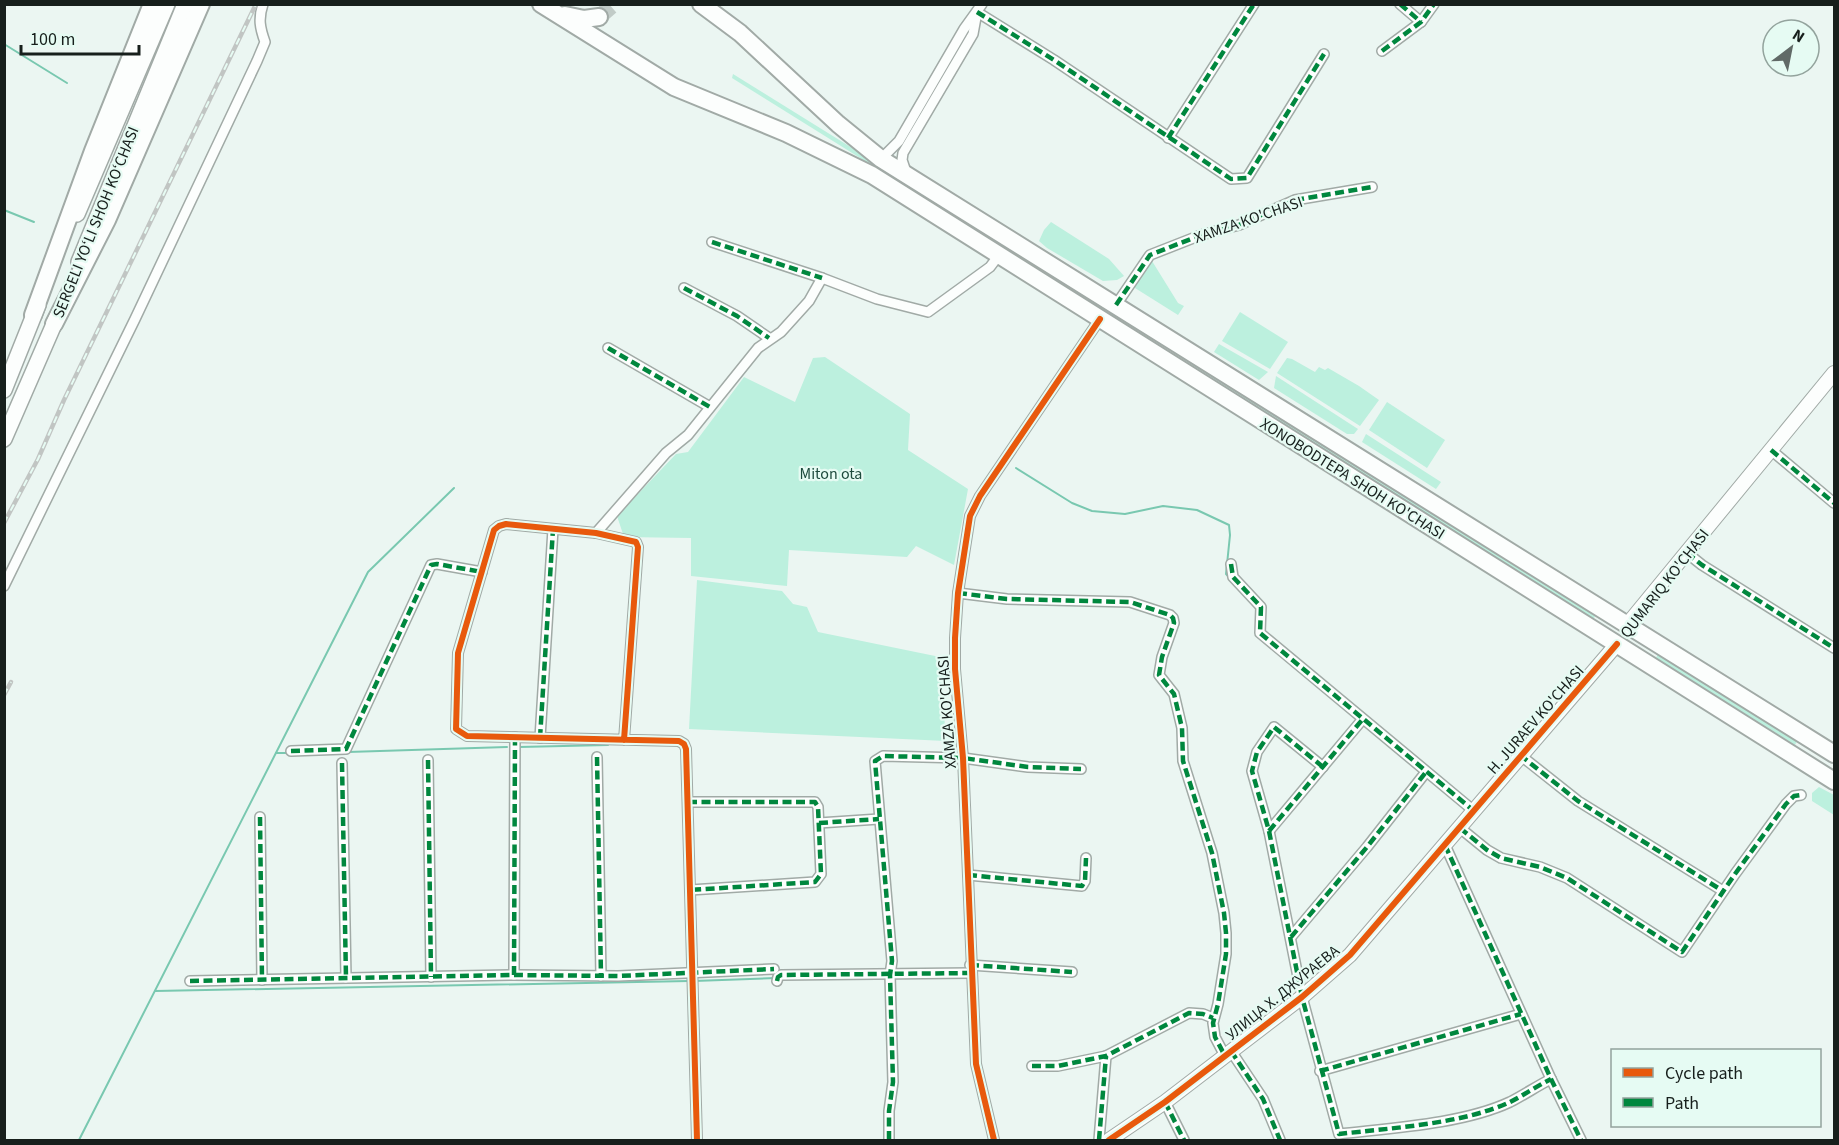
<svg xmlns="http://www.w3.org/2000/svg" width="1839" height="1145" viewBox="0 0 1839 1145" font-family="'Source Sans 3',sans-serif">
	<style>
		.green { fill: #bcf0de }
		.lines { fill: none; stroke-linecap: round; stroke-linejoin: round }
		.stream { stroke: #79c8b0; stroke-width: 2 }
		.highway-tunnel { stroke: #c1cbc7; stroke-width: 16; stroke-dasharray: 16 8; stroke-linecap: butt }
		.street-casing { stroke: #a1aaa6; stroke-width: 12 }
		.secondary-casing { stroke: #a1aaa6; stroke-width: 16 }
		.primary-casing { stroke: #a1aaa6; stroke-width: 18 }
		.highway-casing { stroke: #a1aaa6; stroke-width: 20 }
		.street { stroke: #fcfefd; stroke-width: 9 }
		.secondary { stroke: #fcfefd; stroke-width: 14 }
		.primary { stroke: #fcfefd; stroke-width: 15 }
		.highway { stroke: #fcfefd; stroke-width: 16 }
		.rail-casing { stroke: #c1c5c3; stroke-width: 4.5 }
		.rail { stroke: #e6fbf3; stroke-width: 2; stroke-dasharray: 7; stroke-linecap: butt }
		.quiet { stroke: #00873e; stroke-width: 4.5; stroke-dasharray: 9 4.5; stroke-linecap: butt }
		.cycleway-casing { stroke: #e6fbf3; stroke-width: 10 }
		.cycleway { stroke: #e8590c; stroke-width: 6 }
		.labels { text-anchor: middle; stroke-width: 4.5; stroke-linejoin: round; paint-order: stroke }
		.street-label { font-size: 16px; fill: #171f1c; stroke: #e6fbf3 }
		.park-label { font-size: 16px; fill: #1d4b3d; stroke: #e6fbf3 }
	</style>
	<rect width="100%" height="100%" fill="#ebf6f2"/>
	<!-- green -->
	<g class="green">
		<polygon points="733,74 1155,336 1155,339 1152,340 732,78"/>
		<polygon points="1051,222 1109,259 1124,276 1117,280 1103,281 1047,248 1039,241 1044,230"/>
		<polygon points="1152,261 1178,303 1184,306 1178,315 1135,288 1135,285"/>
		<polygon points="1240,312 1288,342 1270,369 1222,341"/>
		<polygon points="1219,344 1268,372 1259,380 1214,352"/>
		<polygon points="1176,348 1595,616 1593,620 1173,353"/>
		<polygon points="825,357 910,414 908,450 968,489 954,565 916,546 907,557 789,550 787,586 691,576 691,538 624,537 617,516 676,454 688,452 744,377 795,402 813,358"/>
		<polygon points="1287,358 1292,359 1315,372 1319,367 1325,370 1328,368 1359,386 1379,400 1360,426 1277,373"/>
		<polygon points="1276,376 1358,429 1354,434 1347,434 1274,388"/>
		<polygon points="1387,402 1445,440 1427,468 1369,430"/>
		<polygon points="1366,434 1441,482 1436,489 1362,442"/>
		<polygon points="697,580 782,591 793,604 807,607 818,632 940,657 946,741 689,729"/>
		<polygon points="1658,654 1797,741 1795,745 1656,658"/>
		<polygon points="1819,787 1834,795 1834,815 1812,801 1812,793"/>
	</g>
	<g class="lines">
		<!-- stream -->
		<g class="stream">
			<polyline points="4,44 67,83"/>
			<polyline points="4,210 34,222"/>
			<polyline points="1016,468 1072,503 1092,511 1125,514 1163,506 1197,510 1229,525 1230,535 1226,574 1230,578"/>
			<polyline points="519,747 608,745"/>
			<polyline points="348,752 507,747"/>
			<polyline points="276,753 288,753"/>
			<polyline points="694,981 776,978"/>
			<polyline points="155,991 689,981"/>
			<polyline points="79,1140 368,572 454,488"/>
		</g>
		<!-- highway-tunnel -->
		<polyline class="highway-tunnel" points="599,17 614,4"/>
		<defs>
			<g id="street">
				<polyline points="1400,4 1421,22"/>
				<polyline points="977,12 1054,60 1231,179 1247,178 1324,54"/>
				<polyline points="1382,51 1421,22 1434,4"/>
				<polyline points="1168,138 1254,4"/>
				<polyline points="881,159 899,141 964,29 982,4"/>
				<polyline points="906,172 902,160 903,153 973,34 977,12"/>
				<polyline points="712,242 822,278 877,299 928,312 990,267 999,255"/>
				<polyline points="684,288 737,316 769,338"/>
				<polyline points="1116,305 1150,255 1201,235 1239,225 1295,200 1372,187"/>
				<polyline points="608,348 710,407"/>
				<polyline points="1771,450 1834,503"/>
				<polyline points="596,533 666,453 688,435 758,348 781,332 809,301 822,278"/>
				<polyline points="1687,553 1702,565 1834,648"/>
				<polyline points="1231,564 1233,577 1261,607 1260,633 1474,811"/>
				<path d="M 4,586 L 135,319 L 257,61 L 265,42 C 260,28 258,19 263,4"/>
				<polyline points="958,593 1007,599 1130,602 1170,615 1173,618 1174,623 1162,657 1159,675 1174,694 1182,728 1183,761 1212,853 1224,913 1226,933 1226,954 1218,1004 1213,1023 1215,1037 1225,1056"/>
				<polyline points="540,738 553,529"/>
				<polyline points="624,740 638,547 636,542 596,533 506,524 499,526 494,530 458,653 456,729 467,736 679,741 684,744 686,749 697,1140"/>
				<polyline points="291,751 346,749 431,565 437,564 482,572"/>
				<polyline points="1520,755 1578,801 1723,891"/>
				<polyline points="597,757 601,976"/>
				<polyline points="428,760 431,977"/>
				<polyline points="342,763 346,978"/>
				<path d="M 1323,767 L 1274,727 L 1257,752 L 1252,771 L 1269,831 L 1302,997 L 1339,1134 C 1391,1128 1463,1124 1510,1102 C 1524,1095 1537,1086 1551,1079"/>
				<polyline points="688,802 815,802 818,807 821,874 815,882 690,890"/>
				<polyline points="260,817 262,980"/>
				<polyline points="819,823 879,819"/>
				<polyline points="1460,828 1487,850 1501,858 1540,867 1567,878 1682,952 1735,874 1786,804 1794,796 1801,795"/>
				<polyline points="1269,831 1362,720"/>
				<polyline points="1445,845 1551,1079 1581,1140"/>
				<polyline points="968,875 1082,886 1085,881 1086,858"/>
				<polyline points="1291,937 1367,847 1426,772"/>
				<polyline points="970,965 1072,972"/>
				<polyline points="514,975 515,737"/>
				<polyline points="190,981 514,975 618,976 774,969"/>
				<polyline points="777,981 778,977 781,975 971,973"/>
				<polyline points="1231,1051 1263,1099 1280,1140"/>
				<polyline points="1032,1066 1058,1066 1106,1056 1189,1013 1203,1014 1213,1018"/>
				<polyline points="1320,1071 1521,1014"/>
				<polyline points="1165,1102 1184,1140"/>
				<polyline points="889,1140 889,1111 893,1082 890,975 892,961 875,761 883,756 963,758 1028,767 1081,769"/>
				<polyline points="994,1140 976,1064 963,758 955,669 955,638 958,593 970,516 980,496 1100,319"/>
				<polyline points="1099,1140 1106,1056"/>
			</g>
			<g id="secondary">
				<polyline points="1627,625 1834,373"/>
				<polyline points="1109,1140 1165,1102 1302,997 1350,955 1617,644"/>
			</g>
			<g id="primary">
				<polyline points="77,214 167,4"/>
				<polyline points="79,262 185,4"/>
				<polyline points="4,390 38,305"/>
				<polyline points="4,439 58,315"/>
			</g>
			<g id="highway">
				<polyline points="541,4 674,87 786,133 872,175 1834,781"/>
				<polyline points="701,4 740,33 838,124 881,159 1834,754"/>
				<polyline points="565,15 584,19 599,17"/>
				<polyline points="33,315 93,151 152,4"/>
				<polyline points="54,324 107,220 201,4"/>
			</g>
		</defs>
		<!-- street casing -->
		<use href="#street" class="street-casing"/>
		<!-- secondary casing -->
		<use href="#secondary" class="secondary-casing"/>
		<!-- primary casing -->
		<use href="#primary" class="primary-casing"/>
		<!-- highway casing -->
		<use href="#highway" class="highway-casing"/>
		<!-- street -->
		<use href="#street" class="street"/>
		<!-- secondary -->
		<use href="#secondary" class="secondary"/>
		<!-- primary -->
		<use href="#primary" class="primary"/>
		<!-- highway -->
		<use href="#highway" class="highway"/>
		<defs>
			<g id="rail">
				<polyline points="4,523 38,459 64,400 256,4"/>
				<polyline points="4,695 11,682"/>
			</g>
		</defs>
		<!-- rail casing -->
		<use href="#rail" class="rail-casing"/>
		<!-- rail -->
		<use href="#rail" class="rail"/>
		<!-- quiet -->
		<g class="quiet">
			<polyline points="1400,4 1421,22"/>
			<polyline points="977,12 1054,60 1231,179 1247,178 1324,54"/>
			<polyline points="1382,51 1421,22 1434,4"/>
			<polyline points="1168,138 1254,4"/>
			<polyline points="712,242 822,278"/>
			<polyline points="684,288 737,316 769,338"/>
			<polyline points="1116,305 1150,255 1201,235 1239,225 1295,200 1372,187"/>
			<polyline points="608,348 710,407"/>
			<polyline points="1771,450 1834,503"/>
			<polyline points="1687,553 1702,565 1834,648"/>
			<polyline points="1231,564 1233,577 1261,607 1260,633 1474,811"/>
			<polyline points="958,593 1007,599 1130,602 1170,615 1173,618 1174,623 1162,657 1159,675 1174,694 1182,728 1183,761 1212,853 1224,913 1226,933 1226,954 1218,1004 1213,1023 1215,1037 1225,1056"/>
			<polyline points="540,738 553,529"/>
			<polyline points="291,751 346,749 431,565 437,564 482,572"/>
			<polyline points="1520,755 1578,801 1723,891"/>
			<polyline points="597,757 601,976"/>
			<polyline points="428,760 431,977"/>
			<polyline points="342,763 346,978"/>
			<path d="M 1323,767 L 1274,727 L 1257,752 L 1252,771 L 1269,831 L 1302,997 L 1339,1134 C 1391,1128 1463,1124 1510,1102 C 1524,1095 1537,1086 1551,1079"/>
			<polyline points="688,802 815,802 818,807 821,874 815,882 690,890"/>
			<polyline points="260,817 262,980"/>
			<polyline points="819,823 879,819"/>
			<polyline points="1460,828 1487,850 1501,858 1540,867 1567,878 1682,952 1735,874 1786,804 1794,796 1801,795"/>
			<polyline points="1269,831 1362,720"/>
			<polyline points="1445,845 1551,1079 1581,1140"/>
			<polyline points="968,875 1082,886 1085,881 1086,858"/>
			<polyline points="1291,937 1367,847 1426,772"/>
			<polyline points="970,965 1072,972"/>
			<polyline points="514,975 515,737"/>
			<polyline points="190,981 514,975 618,976 774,969"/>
			<polyline points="777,981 778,977 781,975 971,973"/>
			<polyline points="1231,1051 1263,1099 1280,1140"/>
			<polyline points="1032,1066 1058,1066 1106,1056 1189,1013 1203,1014 1213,1018"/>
			<polyline points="1320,1071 1521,1014"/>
			<polyline points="1165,1102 1184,1140"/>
			<polyline points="889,1140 889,1111 893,1082 890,975 892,961 875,761 883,756 963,758 1028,767 1081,769"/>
			<polyline points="1099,1140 1106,1056"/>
		</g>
		<defs>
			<g id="cycleway">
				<polyline points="624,740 638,547 636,542 596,533 506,524 499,526 494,530 458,653 456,729 467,736 679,741 684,744 686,749 697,1140"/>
				<polyline points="994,1140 976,1064 963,758 955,669 955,638 958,593 970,516 980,496 1100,319"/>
				<polyline points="1109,1140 1165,1102 1302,997 1350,955 1617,644"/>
			</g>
		</defs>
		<!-- cycleway casing -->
		<use href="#cycleway" class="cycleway-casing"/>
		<!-- cycleway -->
		<use href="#cycleway" class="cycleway"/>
	</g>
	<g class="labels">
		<!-- street labels -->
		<g class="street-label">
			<text transform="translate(1248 219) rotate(-19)" y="6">XAMZA KO'CHASI</text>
			<text transform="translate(95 222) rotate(-68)" y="6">SERGELI YO‘LI SHOH KO‘CHASI</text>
			<text transform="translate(1353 478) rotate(32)" y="6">XONOBODTEPA SHOH KO'CHASI</text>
			<text transform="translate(1664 583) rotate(-52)" y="6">QUMARIQ KO'CHASI</text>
			<text transform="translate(946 712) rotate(-94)" y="6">XAMZA KO'CHASI</text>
			<text transform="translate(1535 719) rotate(-49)" y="6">H. JURAEV KO'CHASI</text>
			<text transform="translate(1282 992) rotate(-39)" y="6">УЛИЦА Х. ДЖУРАЕВА</text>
		</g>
		<!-- park labels -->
		<g class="park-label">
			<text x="831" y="479">Miton ota</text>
		</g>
	</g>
	<!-- border -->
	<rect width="1839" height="1145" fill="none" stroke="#171f1c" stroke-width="12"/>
	<!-- legend -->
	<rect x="1611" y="1049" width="210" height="78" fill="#e6fbf3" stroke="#93a39d" stroke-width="1.5"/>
	<rect x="1623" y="1068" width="30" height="9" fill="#e8590c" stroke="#93a39d" stroke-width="1.5"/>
	<text x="1665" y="1079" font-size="18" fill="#171f1c">Cycle path</text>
	<rect x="1623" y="1098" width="30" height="9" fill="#00873e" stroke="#93a39d" stroke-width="1.5"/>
	<text x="1665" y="1109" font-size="18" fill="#171f1c">Path</text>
	<!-- north arrow -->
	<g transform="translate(1791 48) rotate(32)"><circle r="28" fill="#e6fbf3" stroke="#93a39d" stroke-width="1.5"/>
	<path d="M0-4.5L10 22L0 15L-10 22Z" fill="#616a67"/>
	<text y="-9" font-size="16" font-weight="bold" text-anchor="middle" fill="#171f1c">N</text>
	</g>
	<!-- scale -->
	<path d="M21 45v9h118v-9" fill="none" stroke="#171f1c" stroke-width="3"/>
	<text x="30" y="45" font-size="18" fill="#171f1c" stroke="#e6fbf3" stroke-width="4.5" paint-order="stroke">100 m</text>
</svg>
